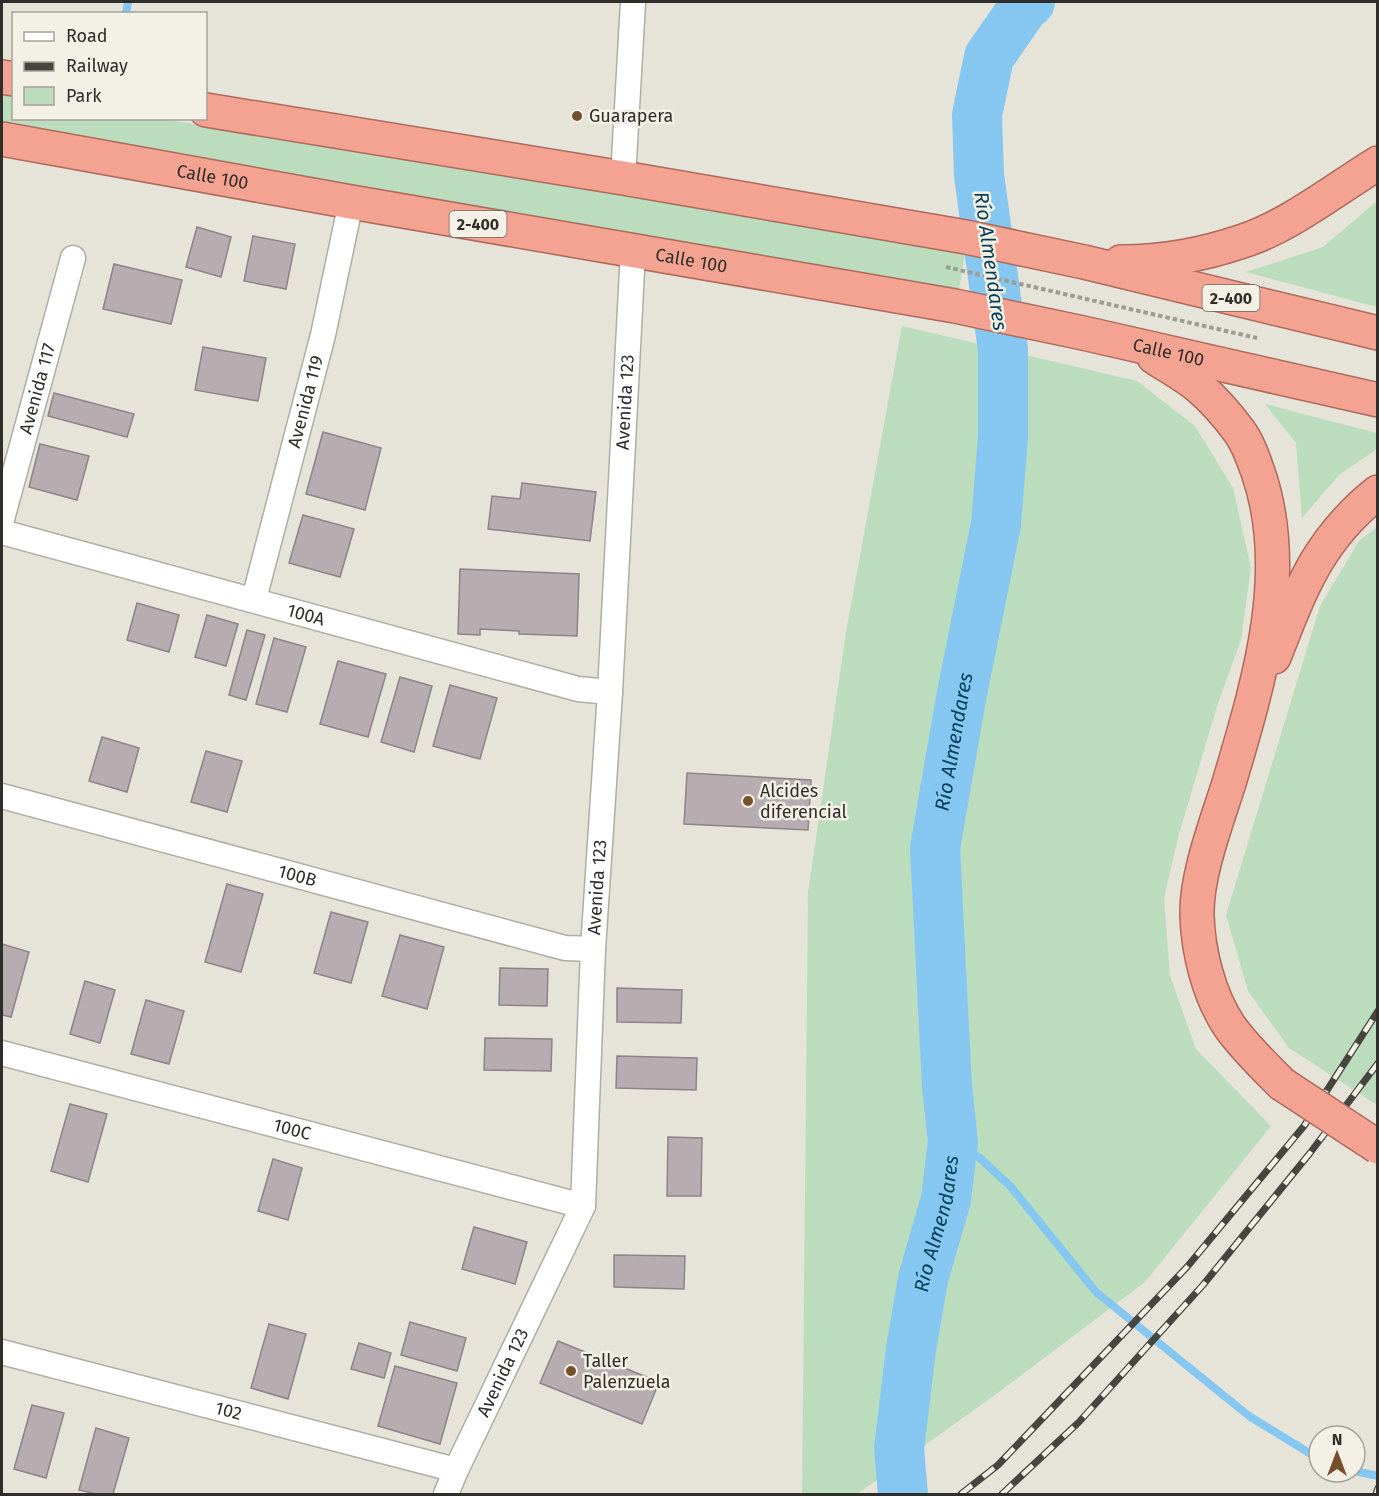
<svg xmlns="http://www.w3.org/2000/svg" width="1379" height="1496" viewBox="0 0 1379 1496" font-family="'Fira Sans',sans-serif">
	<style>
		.green { fill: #bbddbd }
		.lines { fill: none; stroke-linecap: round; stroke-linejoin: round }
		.stream { stroke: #85c7f0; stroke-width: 8 }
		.river { stroke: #85c7f0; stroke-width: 50 }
		.building { fill: #b7acb0; stroke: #8d8388; stroke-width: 1.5 }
		.minor-casing { stroke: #b0ada3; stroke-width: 27 }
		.trunk-casing { stroke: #ad6a5c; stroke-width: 36 }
		.path { stroke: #9d9b93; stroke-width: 4; stroke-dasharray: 4.5 3; stroke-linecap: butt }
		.minor { stroke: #fff; stroke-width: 24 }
		.trunk { stroke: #f4a292; stroke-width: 33 }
		.rail-casing { stroke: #464540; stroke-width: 7 }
		.rail { stroke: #f3f0e6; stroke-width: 4.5; stroke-dasharray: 14; stroke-linecap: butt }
		.trunk-bridge-casing { stroke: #ad6a5c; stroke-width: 36; stroke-linecap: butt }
		.trunk-bridge { stroke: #f4a292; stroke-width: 33 }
		.poi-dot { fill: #76502c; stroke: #f3f0e6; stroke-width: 2 }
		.labels { text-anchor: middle; stroke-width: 5; stroke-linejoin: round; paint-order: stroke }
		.shield { fill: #f3f0e6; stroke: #6a6862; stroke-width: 1.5 }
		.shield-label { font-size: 16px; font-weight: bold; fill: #2f2e2a }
		.poi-label { font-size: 18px; fill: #2f2e2a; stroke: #f3f0e6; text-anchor: start }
		.street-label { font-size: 18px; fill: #2f2e2a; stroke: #f3f0e6 }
		.water-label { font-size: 20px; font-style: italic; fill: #053d58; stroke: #f3f0e6 }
	</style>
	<rect width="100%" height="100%" fill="#e6e3d9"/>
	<!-- green -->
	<g class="green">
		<polygon points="2,92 13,94 14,118 162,119 407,158 965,253 959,289 620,234 2,124"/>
		<polygon points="1377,201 1377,307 1246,272 1323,247"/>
		<polygon points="902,326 1137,381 1195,426 1233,488 1251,568 1241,640 1218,703 1179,834 1164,898 1170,976 1196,1049 1271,1126 1145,1282 999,1392 857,1494 802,1494 808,893 846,632"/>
		<polygon points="1265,404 1377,433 1377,449 1339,475 1302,518 1296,443"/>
		<polygon points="1377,527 1377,1105 1289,1048 1248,991 1226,915 1320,606 1359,541"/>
	</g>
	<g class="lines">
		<!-- stream -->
		<g class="stream">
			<polyline points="126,14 128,2"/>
			<polyline points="953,1142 980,1158 1011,1187 1096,1292 1249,1416 1319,1459"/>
			<polyline points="1355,1471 1378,1476"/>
		</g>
		<!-- river -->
		<path class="river" id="s1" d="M 903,1494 L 899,1449 L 911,1349 L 923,1279 L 946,1199 L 953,1142 L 947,1087 L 935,848 L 962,693 L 996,524 L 1003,437 L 1003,350 L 979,175 L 977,115 L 989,57 L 1023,8 L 1030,2"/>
	</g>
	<!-- building -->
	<g class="building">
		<polygon points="197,227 231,237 221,277 186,267"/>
		<polygon points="253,236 295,244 286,289 244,281"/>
		<polygon points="114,264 182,280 171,324 103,309"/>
		<polygon points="203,347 266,358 258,401 195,390"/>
		<polygon points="54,393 134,414 127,437 48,416"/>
		<polygon points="323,432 381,448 365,510 306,494"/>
		<polygon points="40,444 89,456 77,500 29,487"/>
		<polygon points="522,483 596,492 590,541 488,529 492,496 520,499"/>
		<polygon points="303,515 354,529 340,577 289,563"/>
		<polygon points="460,569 579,574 577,636 519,634 519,631 480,629 480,635 458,634"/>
		<polygon points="137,603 179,615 169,652 127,640"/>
		<polygon points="207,615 238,624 226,666 195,657"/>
		<polygon points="247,630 265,635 246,700 229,695"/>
		<polygon points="274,638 306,647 287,712 256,704"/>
		<polygon points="338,661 386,674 368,737 320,724"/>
		<polygon points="400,677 432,686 414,752 381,742"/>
		<polygon points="450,685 497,698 480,759 433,746"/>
		<polygon points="102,737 139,748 127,792 89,781"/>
		<polygon points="206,751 242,761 227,812 191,802"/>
		<polygon points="687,773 811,780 808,830 684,824"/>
		<polygon points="227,884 263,894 241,972 205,962"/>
		<polygon points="331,912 368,922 351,983 314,973"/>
		<polygon points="400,935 444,947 427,1009 382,996"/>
		<polygon points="2,944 29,952 11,1017 2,1015"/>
		<polygon points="500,968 548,969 547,1006 499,1005"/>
		<polygon points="85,981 115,990 100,1043 70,1034"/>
		<polygon points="617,988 682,990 681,1023 617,1022"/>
		<polygon points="146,1000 184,1011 169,1064 131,1054"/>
		<polygon points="485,1038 552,1039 551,1071 484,1070"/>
		<polygon points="617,1056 697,1058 696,1090 616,1088"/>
		<polygon points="70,1104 107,1114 88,1182 51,1171"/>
		<polygon points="668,1137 702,1138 701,1196 667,1196"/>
		<polygon points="273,1159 302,1168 288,1220 258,1211"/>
		<polygon points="474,1227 527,1242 515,1284 462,1269"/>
		<polygon points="614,1255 685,1256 684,1289 614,1287"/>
		<polygon points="410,1322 466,1338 457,1371 401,1355"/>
		<polygon points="269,1324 306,1334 288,1399 251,1388"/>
		<polygon points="558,1341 659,1382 642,1424 540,1383"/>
		<polygon points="359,1343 391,1353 384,1378 351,1369"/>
		<polygon points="395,1366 457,1383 440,1444 378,1426"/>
		<polygon points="32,1405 64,1413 46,1478 14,1469"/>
		<polygon points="96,1428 129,1438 113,1494 96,1494 79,1490"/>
	</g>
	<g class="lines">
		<defs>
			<g id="minor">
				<polyline points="623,178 633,2"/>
				<path id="s2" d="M 2,519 L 73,258"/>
				<path id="s3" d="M 2,532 L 578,689 L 610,692"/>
				<path id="s4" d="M 254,599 L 323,335 L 351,202"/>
				<path id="s5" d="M 2,796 L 565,948 L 593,949"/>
				<path id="s6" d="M 2,1053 L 583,1206"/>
				<path id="s7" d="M 2,1352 L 456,1470"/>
				<path id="s8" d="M 446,1494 L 456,1470 L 583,1206 L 593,949 L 610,692 L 633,251"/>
			</g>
			<g id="trunk">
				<polyline points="2,77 14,79"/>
				<polyline points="206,110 623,178 966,237 1084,262 1378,333"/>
				<path id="s9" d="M 2,139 L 351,202 L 955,306 L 1083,333 L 1378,400"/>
				<path d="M 1121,262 C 1161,262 1205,254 1243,241 C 1289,226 1336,189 1378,163"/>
				<path d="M 1154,357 C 1169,367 1186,376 1199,387 C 1213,399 1228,416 1239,431 C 1248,443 1253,458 1258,472 C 1293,573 1258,685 1229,783 C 1217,821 1196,875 1197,915 C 1198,952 1209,996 1230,1027 C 1245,1048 1264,1066 1282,1084"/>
				<path d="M 1274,657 C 1285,630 1295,601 1309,575 C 1325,544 1350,514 1378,492"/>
			</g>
		</defs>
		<!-- minor casing -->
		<use href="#minor" class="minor-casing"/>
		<!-- trunk casing -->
		<use href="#trunk" class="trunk-casing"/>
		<!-- path -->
		<polyline class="path" points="946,267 1257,338"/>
		<!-- minor -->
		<use href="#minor" class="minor"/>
		<!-- trunk -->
		<use href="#trunk" class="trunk"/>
		<defs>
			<g id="rail">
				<polyline points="961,1494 998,1465 1187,1267 1304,1126 1378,1011"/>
				<polyline points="1002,1494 1079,1422 1203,1285 1310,1153 1378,1063"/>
				<polyline points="1376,1494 1378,1488"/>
			</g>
		</defs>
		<!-- rail casing -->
		<use href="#rail" class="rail-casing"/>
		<!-- rail -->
		<use href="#rail" class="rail"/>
		<defs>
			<polyline id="trunk-bridge" points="1282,1084 1378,1147"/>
		</defs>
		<!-- trunk-bridge casing -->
		<use href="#trunk-bridge" class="trunk-bridge-casing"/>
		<!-- trunk-bridge -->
		<use href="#trunk-bridge" class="trunk-bridge"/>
	</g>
	<!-- markers -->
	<g class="poi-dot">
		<circle cx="577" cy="116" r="6"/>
		<circle cx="748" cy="801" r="6"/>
		<circle cx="571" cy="1371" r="6"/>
	</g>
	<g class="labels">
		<!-- shield labels -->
		<g class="shield">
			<rect x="449.5" y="211" width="57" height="26" rx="4.5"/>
			<rect x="1202.5" y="285" width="57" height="26" rx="4.5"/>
		</g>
		<g class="shield-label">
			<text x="478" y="230">2-400</text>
			<text x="1231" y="304">2-400</text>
		</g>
		<!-- poi labels -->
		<g class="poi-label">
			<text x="589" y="122">Guarapera</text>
			<text x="760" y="797">Alcides<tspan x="760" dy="21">diferencial</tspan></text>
			<text x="583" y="1367">Taller<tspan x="583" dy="21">Palenzuela</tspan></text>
		</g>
		<!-- street labels -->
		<g class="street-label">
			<text dy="6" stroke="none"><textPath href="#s9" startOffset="214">Calle 100</textPath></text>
			<text dy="6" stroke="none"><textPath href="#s9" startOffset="700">Calle 100</textPath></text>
			<text dy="6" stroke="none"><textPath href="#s9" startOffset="1186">Calle 100</textPath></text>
			<text dy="6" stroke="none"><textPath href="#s2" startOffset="135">Avenida 117</textPath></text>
			<text dy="6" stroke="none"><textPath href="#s4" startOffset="204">Avenida 119</textPath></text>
			<text dy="6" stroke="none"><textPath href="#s8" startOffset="1124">Avenida 123</textPath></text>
			<text dy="6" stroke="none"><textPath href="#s3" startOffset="315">100A</textPath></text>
			<text dy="6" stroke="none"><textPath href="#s5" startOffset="306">100B</textPath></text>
			<text dy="6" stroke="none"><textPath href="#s8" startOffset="638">Avenida 123</textPath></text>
			<text dy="6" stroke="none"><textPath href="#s6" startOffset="300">100C</textPath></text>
			<text dy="6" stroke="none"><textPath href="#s8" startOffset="134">Avenida 123</textPath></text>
			<text dy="6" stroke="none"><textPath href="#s7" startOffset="234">102</textPath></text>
		</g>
		<!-- water labels -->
		<g class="water-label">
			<text transform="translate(991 261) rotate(82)" y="7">Río Almendares</text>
			<text dy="7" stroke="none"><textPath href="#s1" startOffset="760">Río Almendares</textPath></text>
			<text dy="7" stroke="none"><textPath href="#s1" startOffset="274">Río Almendares</textPath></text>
		</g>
	</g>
	<!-- border -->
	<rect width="1379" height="1496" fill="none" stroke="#2f2e2a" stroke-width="6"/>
	<!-- legend -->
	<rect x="12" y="12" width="195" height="108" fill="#f3f0e6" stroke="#a5a29b" stroke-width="1.5"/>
	<rect x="24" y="32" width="30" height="9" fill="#ffffff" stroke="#a5a29b" stroke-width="1.5"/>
	<text x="66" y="42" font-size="18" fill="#2f2e2a">Road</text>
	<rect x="24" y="62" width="30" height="9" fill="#464540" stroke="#a5a29b" stroke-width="1.5"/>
	<text x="66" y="72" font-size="18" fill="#2f2e2a">Railway</text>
	<rect x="24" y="87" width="30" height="18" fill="#bbddbd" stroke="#a5a29b" stroke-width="1.5"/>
	<text x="66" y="102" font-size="18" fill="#2f2e2a">Park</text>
	<!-- north arrow -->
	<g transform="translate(1337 1454)"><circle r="28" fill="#f3f0e6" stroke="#a5a29b" stroke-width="1.5"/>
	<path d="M0-4.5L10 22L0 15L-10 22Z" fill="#76502c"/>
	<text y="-9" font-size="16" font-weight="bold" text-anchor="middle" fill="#2f2e2a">N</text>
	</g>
</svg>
